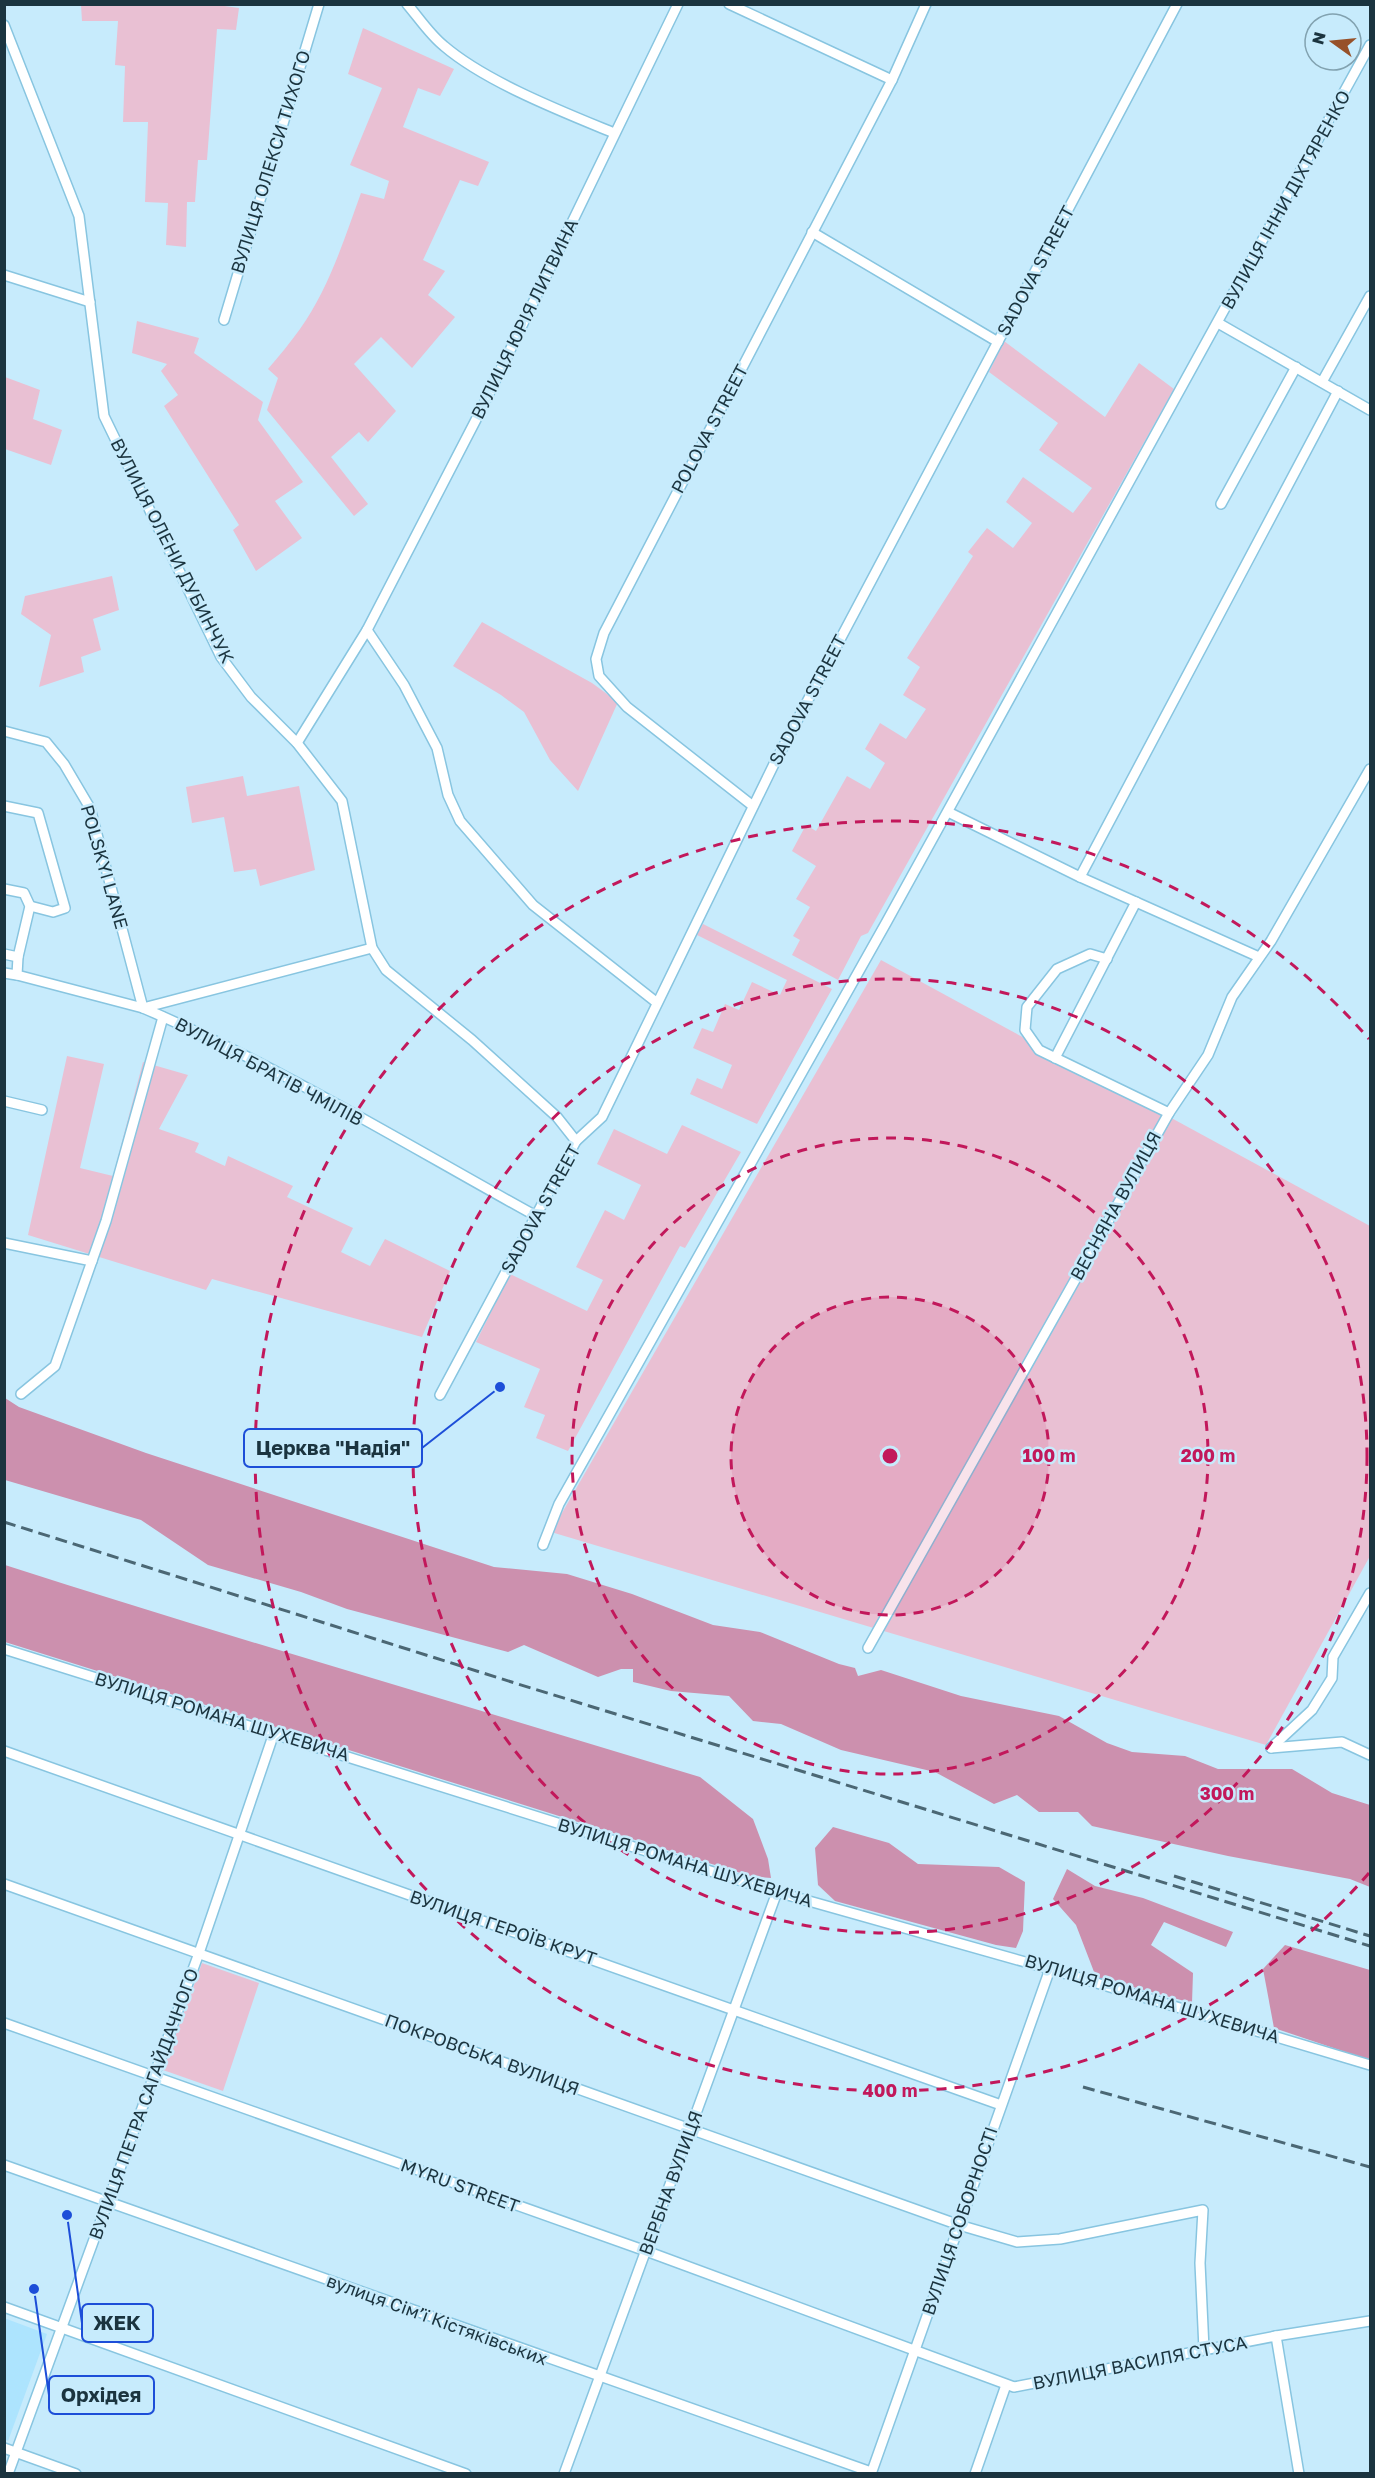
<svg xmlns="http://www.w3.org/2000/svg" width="1375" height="2478" viewBox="0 0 1375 2478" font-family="'Golos Text',sans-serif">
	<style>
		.built { fill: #ade4fe }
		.green { fill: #e9c0d3 }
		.forest { fill: #cc90ae }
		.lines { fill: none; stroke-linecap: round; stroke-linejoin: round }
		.street-casing { stroke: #88c5e0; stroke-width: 12 }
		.street { stroke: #fff; stroke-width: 9 }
		.rail { stroke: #4b6774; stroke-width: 3; stroke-dasharray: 12 6; stroke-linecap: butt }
		.ring { fill: none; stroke: #c2185b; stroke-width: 3; stroke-dasharray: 10 8 }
		.labels { text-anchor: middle; stroke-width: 5; stroke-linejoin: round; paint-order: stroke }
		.street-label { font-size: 18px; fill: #1b343f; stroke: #c7ebfc }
		.centre { fill: #c2185b; stroke: #c7ebfc; stroke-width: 3 }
		.ring-label { font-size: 18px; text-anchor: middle; font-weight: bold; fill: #c2185b; stroke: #c7ebfc; stroke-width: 5; stroke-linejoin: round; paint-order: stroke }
		.leader { fill: none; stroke: #1d4ed8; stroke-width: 2 }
		.callout-dot { fill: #1d4ed8; stroke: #c7ebfc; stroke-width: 2 }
		.callout { fill: #c7ebfc; stroke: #1d4ed8; stroke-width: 2 }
		.callout-label { font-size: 20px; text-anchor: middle; font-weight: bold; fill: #1b343f }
	</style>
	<rect width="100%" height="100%" fill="#c7ebfc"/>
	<!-- built -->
	<polygon class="built" points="4,2318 47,2334 8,2441 4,2439"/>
	<!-- green -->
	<g class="green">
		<polygon points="210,4 239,8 236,30 217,29 207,160 198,160 195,202 187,202 186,247 166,245 168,203 145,202 148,122 123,122 125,66 115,65 118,21 82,21 81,5"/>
		<path d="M 363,28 L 454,69 L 440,96 L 418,88 L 403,127 L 489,162 L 478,186 L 460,180 L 423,260 L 445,271 L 428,295 L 455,317 L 412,368 L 381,337 L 354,364 L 396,411 L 368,442 L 359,432 L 331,457 L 368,504 L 354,516 L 267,410 L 278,378 L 268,369 C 279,356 290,343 300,329 C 329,288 344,240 361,193 L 384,199 L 389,181 L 350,165 L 382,88 L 348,74 Z"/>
		<polygon points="137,321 199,338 194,353 263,402 258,420 303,482 275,501 302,538 256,571 233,530 239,525 164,406 178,395 161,371 167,364 132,353"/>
		<polygon points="1004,341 1105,417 1139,363 1174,389 868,933 861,936 838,980 792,955 800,940 793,936 810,907 796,899 816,866 792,851 806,825 816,831 847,776 870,789 885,763 865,749 880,723 906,739 926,709 903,695 920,667 907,658 973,556 968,552 987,528 1013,548 1032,523 1006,502 1023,477 1073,513 1092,488 1039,450 1058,423 989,372"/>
		<polygon points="5,377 40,390 33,419 62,430 51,465 5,449"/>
		<polygon points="112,576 119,610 93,619 101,650 81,657 84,672 39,687 51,635 21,614 25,596"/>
		<polygon points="482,622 592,683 618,702 578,791 550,760 524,712 501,695 453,666"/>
		<polygon points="243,776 247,796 299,786 315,870 260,886 256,869 234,872 224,817 192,823 186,787"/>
		<polygon points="703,924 832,989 757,1124 690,1094 697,1078 722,1089 732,1065 693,1048 702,1028 713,1032 725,1004 739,1010 752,982 780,995 787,980 697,935"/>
		<polygon points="881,960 1370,1226 1370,1556 1266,1745 551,1532"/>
		<polygon points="67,1056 104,1064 80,1168 113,1176 143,1062 188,1075 159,1129 199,1143 195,1152 225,1166 228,1156 293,1186 287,1197 353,1228 341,1252 370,1266 385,1239 450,1271 422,1337 212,1279 206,1290 28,1235"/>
		<polygon points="682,1125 741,1152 685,1248 680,1246 568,1451 536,1438 545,1415 524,1407 540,1369 476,1342 510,1274 587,1311 603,1280 576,1267 605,1210 624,1220 641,1185 597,1164 614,1129 667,1154"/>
		<polygon points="202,1963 259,1983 223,2091 163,2070"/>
	</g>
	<!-- forest -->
	<g class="forest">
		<polygon points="5,1398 19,1407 146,1453 494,1567 567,1574 632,1594 713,1625 760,1632 839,1664 855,1668 858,1676 881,1670 961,1696 1059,1716 1107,1743 1132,1752 1185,1756 1218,1769 1292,1769 1332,1793 1370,1805 1370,1887 1350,1879 1228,1856 1092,1826 1078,1812 1039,1812 1017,1795 994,1804 935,1772 841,1750 781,1724 753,1721 729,1696 671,1691 633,1682 633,1669 621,1669 598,1677 524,1645 508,1652 347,1609 301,1592 208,1565 141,1520 5,1480"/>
		<path d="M 5,1565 C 235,1639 468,1706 700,1777 L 753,1819 L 768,1859 L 771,1878 L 750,1876 L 5,1642 Z"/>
		<polygon points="833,1827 889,1843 918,1864 999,1867 1025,1882 1023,1931 1016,1948 996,1945 835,1901 818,1885 815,1848"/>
		<polygon points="1067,1869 1095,1886 1143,1898 1233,1932 1226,1947 1164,1922 1151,1945 1193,1973 1192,2003 1096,1977 1076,1925 1053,1899"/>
		<polygon points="1285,1945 1370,1970 1369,2060 1274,2028 1263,1969"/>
	</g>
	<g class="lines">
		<defs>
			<g id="street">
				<path d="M 407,4 C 419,18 430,35 444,46 C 486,82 563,112 614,133"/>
				<polyline points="729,4 892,80"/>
				<polyline points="4,25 79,216 104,416 221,657 251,697 297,743 342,801 372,948 386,970 472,1040 557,1117 576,1141"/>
				<polyline points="812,232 998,342"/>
				<polyline points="4,275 90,302"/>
				<polyline points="224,320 319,4"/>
				<polyline points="1218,323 1370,410"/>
				<polyline points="1322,382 1370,296"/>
				<polyline points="1221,504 1296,367"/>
				<polyline points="367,630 404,685 437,748 448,795 460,821 533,905 656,1002"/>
				<polyline points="4,731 46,742 64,764 90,808 143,1008 372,948"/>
				<polyline points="297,743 367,630 481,410 678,4"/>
				<polyline points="4,806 38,813 65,908 53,912 30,906"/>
				<polyline points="753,806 627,707 599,676 596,659 604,633 892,80 926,4"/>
				<polyline points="948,812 1080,877 1259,957"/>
				<polyline points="1080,877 1338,391"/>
				<polyline points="4,889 24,893 30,906 18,957"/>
				<path d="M 4,954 L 18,957 L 17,975 L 143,1008 C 279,1066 407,1145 536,1216"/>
				<polyline points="1107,959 1090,954 1057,969 1027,1007 1025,1030 1039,1050 1169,1113"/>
				<polyline points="4,973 17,975"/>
				<polyline points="1055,1058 1136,902"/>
				<polyline points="4,1101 42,1110"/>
				<polyline points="4,1243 92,1261"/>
				<polyline points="21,1394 55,1366 106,1221 163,1017"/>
				<polyline points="440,1395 576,1141 602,1117 774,764 1177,4"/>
				<polyline points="543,1545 559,1504 886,923 1370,45"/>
				<polyline points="868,1648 1169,1113 1208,1055 1232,997 1271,941 1370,769"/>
				<polyline points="4,1649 777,1892 1050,1969 1370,2065"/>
				<polyline points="1271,1748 1312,1710 1332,1678 1333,1657 1370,1593"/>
				<polyline points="1271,1748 1342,1742 1370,1755"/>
				<polyline points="4,1751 1001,2105"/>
				<polyline points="4,1884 959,2225 1017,2242 1060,2239 1203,2210 1200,2263 1204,2349"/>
				<polyline points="4,2023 646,2251 1014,2387 1276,2336 1370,2321"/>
				<polyline points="4,2165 871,2472"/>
				<polyline points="4,2307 466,2474"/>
				<polyline points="1276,2336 1299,2474"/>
				<polyline points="4,2448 76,2474"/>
				<polyline points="8,2474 199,1953 274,1733"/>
				<polyline points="564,2474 777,1892"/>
				<polyline points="871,2474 1050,1969"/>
				<polyline points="975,2474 1006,2385"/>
			</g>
		</defs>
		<!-- street casing -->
		<use href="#street" class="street-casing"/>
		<!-- street -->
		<use href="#street" class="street"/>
		<!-- rail -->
		<g class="rail">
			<polyline points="4,1522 518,1684 1370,1946"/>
			<polyline points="1174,1876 1370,1936"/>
			<polyline points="1083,2087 1370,2167"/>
		</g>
	</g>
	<!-- distance rings -->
	<circle cx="890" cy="1456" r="159" fill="#c2185b" fill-opacity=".12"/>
	<g class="ring">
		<circle cx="890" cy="1456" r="159"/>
		<circle cx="890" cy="1456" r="318"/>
		<circle cx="890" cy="1456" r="477"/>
		<path d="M1369 1873A635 635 0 1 1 1369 1039"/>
	</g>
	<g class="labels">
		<!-- street labels -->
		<g class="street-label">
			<text transform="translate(271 162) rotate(-73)" y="6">ВУЛИЦЯ ОЛЕКСИ ТИХОГО</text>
			<text transform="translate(1286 200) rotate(-61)" y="6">ВУЛИЦЯ ІННИ ДІХТЯРЕНКО</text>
			<text transform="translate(1036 271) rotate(-62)" y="6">SADOVA STREET</text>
			<text transform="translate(525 319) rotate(-64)" y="6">ВУЛИЦЯ ЮРІЯ ЛИТВИНА</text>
			<text transform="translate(710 429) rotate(-62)" y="6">POLOVA STREET</text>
			<text transform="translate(172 551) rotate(63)" y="6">ВУЛИЦЯ ОЛЕНИ ДУБИНЧУК</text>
			<text transform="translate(808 700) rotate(-62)" y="6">SADOVA STREET</text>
			<text transform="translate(104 867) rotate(74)" y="6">POLSKYI LANE</text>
			<text transform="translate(269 1072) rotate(28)" y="6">ВУЛИЦЯ БРАТІВ ЧМІЛІВ</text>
			<text transform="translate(1116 1206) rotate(-61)" y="6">ВЕСНЯНА ВУЛИЦЯ</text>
			<text transform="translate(541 1209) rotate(-61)" y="6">SADOVA STREET</text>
			<text transform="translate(222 1717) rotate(17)" y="6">ВУЛИЦЯ РОМАНА ШУХЕВИЧА</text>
			<text transform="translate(685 1863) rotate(17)" y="6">ВУЛИЦЯ РОМАНА ШУХЕВИЧА</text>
			<text transform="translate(503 1928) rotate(19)" y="6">ВУЛИЦЯ ГЕРОЇВ КРУТ</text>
			<text transform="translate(1152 1999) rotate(17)" y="6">ВУЛИЦЯ РОМАНА ШУХЕВИЧА</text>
			<text transform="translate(482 2055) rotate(20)" y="6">ПОКРОВСЬКА ВУЛИЦЯ</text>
			<text transform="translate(144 2104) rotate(-70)" y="6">ВУЛИЦЯ ПЕТРА САГАЙДАЧНОГО</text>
			<text transform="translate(671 2183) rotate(-70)" y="6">ВЕРБНА ВУЛИЦЯ</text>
			<text transform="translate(460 2186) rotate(20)" y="6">MYRU STREET</text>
			<text transform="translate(960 2221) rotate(-71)" y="6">ВУЛИЦЯ СОБОРНОСТІ</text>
			<text transform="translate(437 2320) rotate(20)" y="6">вулиця Сімʼї Кістяківських</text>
			<text transform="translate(1140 2363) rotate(-11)" y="6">ВУЛИЦЯ ВАСИЛЯ СТУСА</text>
		</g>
	</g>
	<circle cx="890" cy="1456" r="9" class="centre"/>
	<g class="ring-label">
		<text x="1049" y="1462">100 m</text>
		<text x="1208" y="1462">200 m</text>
		<text x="1227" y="1800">300 m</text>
		<text x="890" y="2097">400 m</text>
	</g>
	<!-- callouts -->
	<path class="leader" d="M500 1387L422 1448M67 2215L82 2323M34 2289L49 2395"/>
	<g class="callout-dot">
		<circle cx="500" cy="1387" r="6"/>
		<circle cx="67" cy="2215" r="6"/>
		<circle cx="34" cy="2289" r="6"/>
	</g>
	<g class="callout">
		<rect x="244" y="1429" width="178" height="38" rx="6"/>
		<rect x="82" y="2304" width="71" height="38" rx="6"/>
		<rect x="49" y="2376" width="105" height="38" rx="6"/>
	</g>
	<g class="callout-label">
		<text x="333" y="1455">Церква "Надія"</text>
		<text x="117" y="2330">ЖЕК</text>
		<text x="101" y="2402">Орхідея</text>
	</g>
	<!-- border -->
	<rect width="1375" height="2478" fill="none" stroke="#1b343f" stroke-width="12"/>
	<!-- north arrow -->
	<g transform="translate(1333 42) rotate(285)"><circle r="28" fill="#c7ebfc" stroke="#82a2b0" stroke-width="1.5"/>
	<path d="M0-4.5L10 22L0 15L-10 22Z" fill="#975129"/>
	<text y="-9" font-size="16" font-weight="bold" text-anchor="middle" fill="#1b343f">N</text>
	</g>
</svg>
